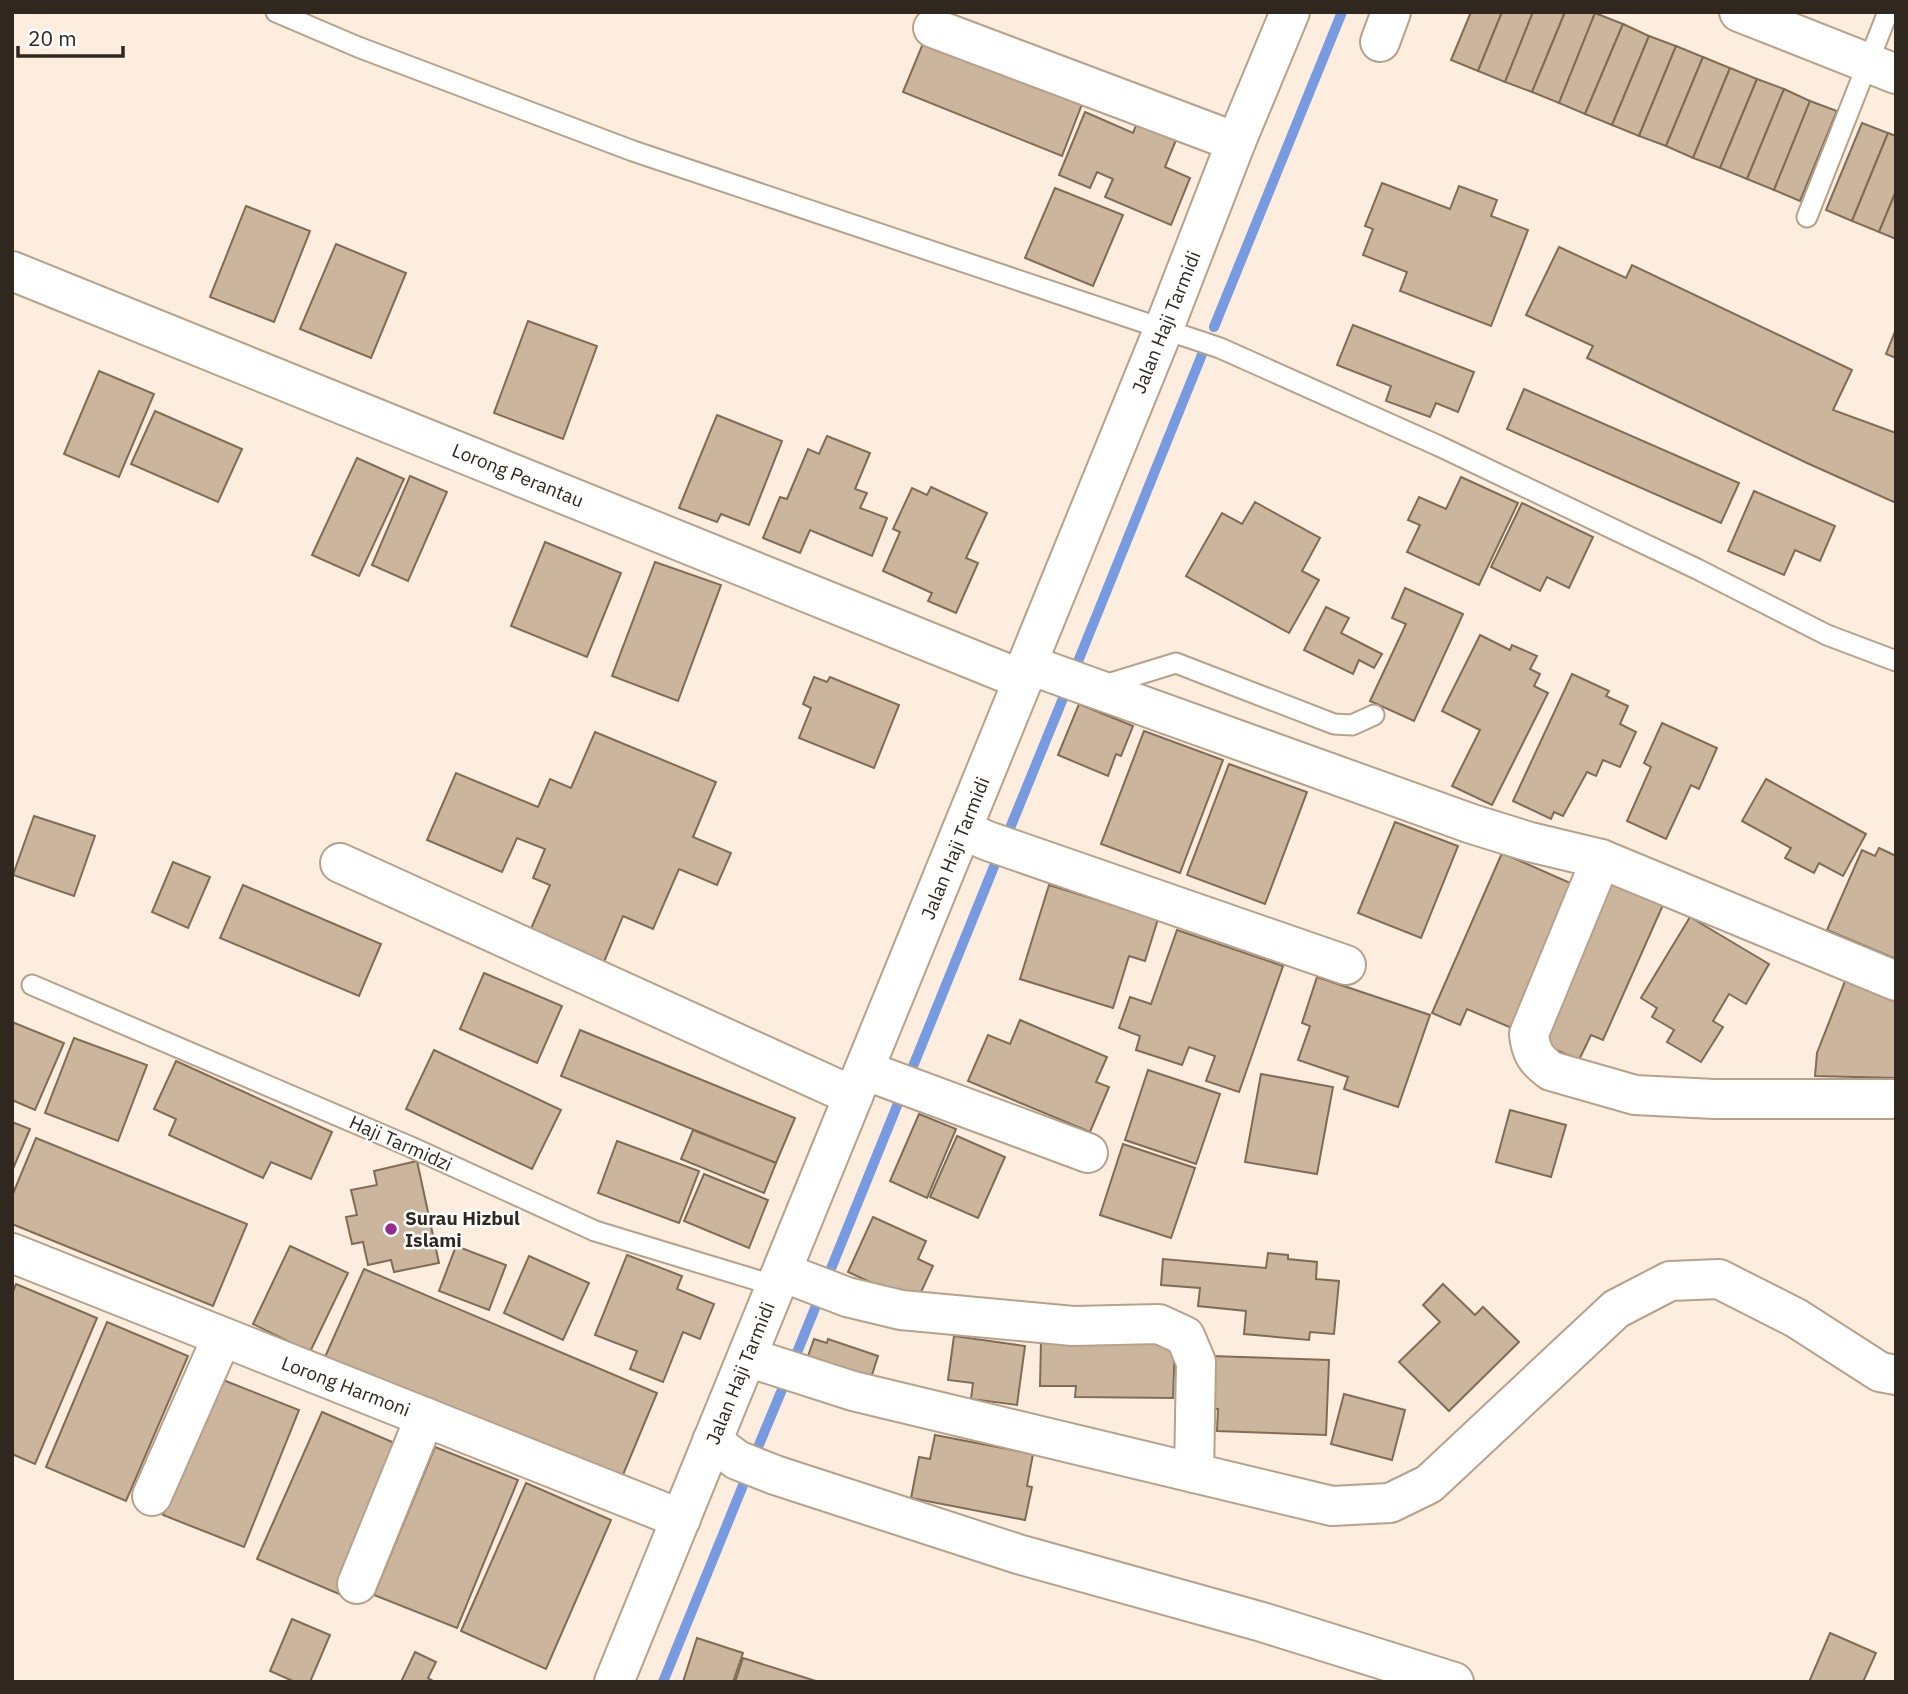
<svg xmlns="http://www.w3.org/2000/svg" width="1908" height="1694" viewBox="0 0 1908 1694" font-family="'IBM Plex Sans',sans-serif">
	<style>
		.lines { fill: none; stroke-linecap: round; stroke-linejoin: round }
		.stream { stroke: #779ae0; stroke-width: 10 }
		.building { fill: #ccb59d; stroke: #806c55; stroke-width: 2 }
		.lane-casing { stroke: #b7a18a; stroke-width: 23 }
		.street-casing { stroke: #b7a18a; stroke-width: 42 }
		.secondary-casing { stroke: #b7a18a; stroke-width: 42 }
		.lane { stroke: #fff; stroke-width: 19 }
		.street { stroke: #fff; stroke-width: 38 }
		.secondary { stroke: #fff; stroke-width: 38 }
		.poi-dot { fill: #952d90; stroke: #fff; stroke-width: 2.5 }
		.labels { text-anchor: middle; stroke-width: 5; stroke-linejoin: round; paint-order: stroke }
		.street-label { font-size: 19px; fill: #30271e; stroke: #fff }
		.poi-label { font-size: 19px; font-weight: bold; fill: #30271e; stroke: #fff; text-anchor: start }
	</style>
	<rect width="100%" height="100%" fill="#fcedde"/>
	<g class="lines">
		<!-- stream -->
		<g class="stream">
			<polyline points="1214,327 1342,12"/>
			<polyline points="1077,664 1203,352"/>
			<polyline points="1006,838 1066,691"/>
			<polyline points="796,1355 997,859"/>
			<polyline points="756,1452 786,1380"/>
			<polyline points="663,1682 748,1473"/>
		</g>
	</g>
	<!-- building -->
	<g class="building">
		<polygon points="1471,12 1502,12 1478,71 1451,60"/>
		<polygon points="1502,12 1533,12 1505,82 1478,71"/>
		<polygon points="1533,12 1565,12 1532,92 1505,82"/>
		<polygon points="1565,12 1595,13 1559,103 1532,92"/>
		<polygon points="1595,13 1623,24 1585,114 1559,103"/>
		<polygon points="1623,24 1649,36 1612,125 1585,114"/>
		<polygon points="1649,36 1676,46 1639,136 1612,125"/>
		<polygon points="924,41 1082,104 1062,156 903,92"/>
		<polygon points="1676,46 1703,57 1666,146 1639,136"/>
		<polygon points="1703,57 1730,68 1693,158 1666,146"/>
		<polygon points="1730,68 1757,79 1720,168 1693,158"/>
		<polygon points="1757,79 1784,89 1747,179 1720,168"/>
		<polygon points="1784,89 1810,101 1774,190 1747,179"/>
		<polygon points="1810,101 1837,111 1800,201 1774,190"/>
		<polygon points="1085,112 1133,133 1137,123 1176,140 1165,167 1190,178 1171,225 1105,197 1113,179 1097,172 1090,188 1059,175"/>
		<polygon points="1862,123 1888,133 1852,221 1826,210"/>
		<polygon points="1888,133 1896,136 1896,191 1879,232 1852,221"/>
		<polygon points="1382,183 1450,209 1459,186 1497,200 1491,216 1528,230 1491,326 1400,291 1407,272 1363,255 1373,229 1365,226"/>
		<polygon points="1055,188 1123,215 1093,286 1025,258"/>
		<polygon points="1896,191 1896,239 1879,232"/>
		<polygon points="246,206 310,231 274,322 210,297"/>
		<polygon points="336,244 406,273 371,358 300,329"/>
		<polygon points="1559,247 1626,278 1632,265 1852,370 1833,410 1896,433 1896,503 1807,463 1587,358 1593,346 1526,315"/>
		<polygon points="528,321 597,346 563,439 494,413"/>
		<polygon points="1353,325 1474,372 1458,412 1436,403 1430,417 1386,401 1391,386 1337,365"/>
		<polygon points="1896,329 1896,358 1886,354"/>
		<polygon points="99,371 154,394 119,477 64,454"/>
		<polygon points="1524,389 1739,483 1721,523 1507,429"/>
		<polygon points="155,411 242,449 218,502 131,464"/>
		<polygon points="717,415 782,441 749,525 721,514 717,522 679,508"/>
		<polygon points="827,436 870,453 855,489 867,493 860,508 887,518 872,556 810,530 800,553 763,538 780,497 787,499 808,449 819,454"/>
		<polygon points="357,458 404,479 359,576 312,555"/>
		<polygon points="410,476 447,492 408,581 372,565"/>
		<polygon points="1461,477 1518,503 1479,585 1407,552 1420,525 1408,520 1419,497 1446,509"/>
		<polygon points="931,487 987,513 966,558 978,563 956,613 928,601 932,593 883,571 900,532 893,529 912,488 927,495"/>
		<polygon points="1754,491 1835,526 1820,561 1795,550 1784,575 1728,551"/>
		<polygon points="1255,502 1320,538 1302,571 1319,580 1289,633 1186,576 1222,513 1242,524"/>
		<polygon points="1522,503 1593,537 1569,588 1547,577 1540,591 1491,567"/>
		<polygon points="545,542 621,573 587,657 511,626"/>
		<polygon points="655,562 721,585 678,701 612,676"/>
		<polygon points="1405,588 1463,614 1414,721 1370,701 1406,624 1392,618"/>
		<polygon points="1326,607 1349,618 1341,633 1382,654 1374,668 1359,660 1353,674 1304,650"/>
		<polygon points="1480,635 1510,650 1512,645 1537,656 1530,669 1540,674 1534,686 1548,693 1492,805 1452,786 1480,730 1442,711"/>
		<polygon points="1572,674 1609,691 1606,696 1628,706 1620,724 1636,732 1620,767 1603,760 1596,776 1587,772 1563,816 1554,812 1551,819 1513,801"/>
		<polygon points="814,677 827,682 830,677 899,705 874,768 799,738 811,708 803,704"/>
		<polygon points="1079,704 1133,726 1121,756 1116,754 1108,776 1058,755"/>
		<polygon points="1662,723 1717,748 1699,789 1691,785 1666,839 1627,821 1651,767 1644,763"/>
		<polygon points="1144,731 1223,760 1180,873 1101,844"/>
		<polygon points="595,732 716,782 693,837 731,853 717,885 679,869 653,929 623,916 604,962 530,931 550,885 533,878 545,849 517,838 502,872 427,840 456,773 538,807 550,779 571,788"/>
		<polygon points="1229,764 1307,792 1265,904 1187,875"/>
		<polygon points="1766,779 1866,834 1843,876 1819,863 1814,873 1785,858 1791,848 1742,821"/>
		<polygon points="34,816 95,836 74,896 13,875"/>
		<polygon points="1395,822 1458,846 1421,938 1358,913"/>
		<polygon points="1879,848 1896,856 1896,959 1827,930 1862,850 1875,856"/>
		<polygon points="1502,853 1577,886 1514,1029 1467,1009 1460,1025 1432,1013"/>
		<polygon points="173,862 210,877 188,928 152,912"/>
		<polygon points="1607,881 1663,905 1603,1040 1591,1035 1579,1060 1536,1041"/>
		<polygon points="243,885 381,944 359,996 220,938"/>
		<polygon points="1049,885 1158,919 1145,961 1129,956 1113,1008 1020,979"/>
		<polygon points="1690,917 1769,964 1746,1004 1729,994 1713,1021 1723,1027 1701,1062 1667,1042 1674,1030 1652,1017 1657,1008 1641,998"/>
		<polygon points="1177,930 1283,966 1239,1092 1206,1081 1215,1056 1189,1047 1182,1065 1136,1050 1140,1036 1119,1028 1130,997 1151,1004"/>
		<polygon points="1849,971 1896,988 1896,1078 1815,1076 1817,1053"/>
		<polygon points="484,973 562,1006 537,1063 460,1029"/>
		<polygon points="1317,977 1430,1015 1398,1107 1344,1089 1348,1077 1298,1060 1310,1026 1302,1023"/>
		<polygon points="1020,1020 1107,1057 1096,1082 1109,1087 1090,1132 968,1081 988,1035 1010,1044"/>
		<polygon points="12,1022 64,1043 35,1110 12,1100"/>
		<polygon points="580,1030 795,1118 776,1163 561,1076"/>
		<polygon points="74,1038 147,1065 118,1141 45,1113"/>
		<polygon points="434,1050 561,1110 532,1169 406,1109"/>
		<polygon points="176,1061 332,1132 311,1179 271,1162 263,1178 169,1135 176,1119 154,1109"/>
		<polygon points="1148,1070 1220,1094 1196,1164 1125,1140"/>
		<polygon points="1261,1074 1333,1087 1317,1174 1245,1162"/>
		<polygon points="1510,1110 1566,1125 1551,1177 1496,1162"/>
		<polygon points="919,1114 956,1129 927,1198 890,1181"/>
		<polygon points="12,1122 30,1129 12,1171"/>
		<polygon points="693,1130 776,1163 764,1193 681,1159"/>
		<polygon points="957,1136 1005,1157 978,1218 930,1197"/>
		<polygon points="36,1138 247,1224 213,1306 12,1224 12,1196"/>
		<polygon points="617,1141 699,1171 679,1223 598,1193"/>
		<polygon points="1123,1144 1195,1168 1171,1238 1100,1215"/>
		<polygon points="417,1161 439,1263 394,1272 391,1260 368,1265 363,1242 352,1244 346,1217 357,1215 351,1190 377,1185 374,1171"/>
		<polygon points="704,1174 768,1200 749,1248 684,1221"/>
		<polygon points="873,1217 926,1241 918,1259 933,1266 916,1303 848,1272"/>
		<polygon points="290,1246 348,1273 310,1352 253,1324"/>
		<polygon points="456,1246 506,1265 489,1310 439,1291"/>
		<polygon points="1268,1253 1288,1255 1288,1259 1317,1262 1316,1279 1339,1281 1334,1334 1310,1332 1309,1340 1244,1334 1246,1311 1198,1306 1200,1288 1161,1285 1163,1259 1266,1268"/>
		<polygon points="627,1255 682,1276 677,1289 714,1304 700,1339 683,1332 663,1382 630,1369 637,1351 595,1335"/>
		<polygon points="529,1256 589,1283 563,1340 504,1313"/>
		<polygon points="364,1269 657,1393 620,1482 325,1357"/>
		<polygon points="16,1284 97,1318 35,1464 12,1454 12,1294"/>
		<polygon points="1443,1284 1475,1315 1483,1307 1519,1342 1449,1411 1399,1362 1440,1322 1423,1305"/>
		<polygon points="107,1322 188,1356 126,1501 46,1467"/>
		<polygon points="954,1336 1025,1346 1017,1405 971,1399 973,1383 948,1380"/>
		<polygon points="814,1339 827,1343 828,1339 878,1356 871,1378 807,1359"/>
		<polygon points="1041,1341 1175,1343 1173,1398 1075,1397 1076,1386 1040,1386"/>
		<polygon points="1211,1356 1329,1360 1326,1435 1217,1431 1218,1409 1209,1409"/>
		<polygon points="218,1378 299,1410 244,1547 163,1515"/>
		<polygon points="1344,1394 1405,1410 1392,1460 1331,1444"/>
		<polygon points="322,1412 404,1447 339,1594 257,1559"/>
		<polygon points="935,1435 1033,1454 1027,1486 1032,1487 1025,1520 911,1498 919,1457 930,1459"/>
		<polygon points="435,1447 518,1480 457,1628 374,1595"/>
		<polygon points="526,1483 611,1520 546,1669 461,1631"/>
		<polygon points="292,1619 330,1635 310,1682 295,1682 270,1671"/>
		<polygon points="1830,1633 1876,1653 1863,1682 1809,1682"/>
		<polygon points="697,1638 743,1653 733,1682 683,1682"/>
		<polygon points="415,1652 436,1662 428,1678 435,1682 401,1682"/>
		<polygon points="743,1658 819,1682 735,1682"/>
	</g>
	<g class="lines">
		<defs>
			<g id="lane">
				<polyline points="276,12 358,47 633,151 1220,348 1439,446 1697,569 1827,635 1896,661"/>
				<polyline points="1807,217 1888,12"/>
				<polyline points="1101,686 1176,663 1334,724 1352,725 1374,715"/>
				<polyline points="32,985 411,1147 595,1231 776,1286"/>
			</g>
			<g id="street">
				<polyline points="1739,12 1896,74"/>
				<polyline points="933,28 1236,142"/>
				<polyline points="1380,42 1391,12"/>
				<polyline points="12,271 1023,680"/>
				<polyline points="1027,664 1472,824 1530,842 1601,859 1896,981"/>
				<polyline points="962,830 988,841 1346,965"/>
				<path d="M 1601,859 L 1529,1034 C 1531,1053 1536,1060 1551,1071 L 1635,1095 L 1714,1099 L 1896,1099"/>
				<polyline points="340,863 853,1096"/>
				<polyline points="864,1070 1088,1153"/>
				<polyline points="12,1253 681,1519"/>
				<polyline points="782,1272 847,1297 901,1310 1073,1326 1159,1324 1185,1336 1196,1362 1194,1473"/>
				<polyline points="747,1357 853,1391 1332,1506 1390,1503 1429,1484 1616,1309 1670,1281 1719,1279 1796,1318 1880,1372 1896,1375"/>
				<polyline points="712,1441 737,1460 775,1475 1018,1554 1262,1622 1454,1682"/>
				<polyline points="152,1496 222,1337"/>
				<polyline points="357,1584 425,1417"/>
			</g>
			<polyline id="secondary" points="614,1682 1023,680 1027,664 1164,328 1236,142 1290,12"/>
		</defs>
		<!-- lane casing -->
		<use href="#lane" class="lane-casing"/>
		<!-- street casing -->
		<use href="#street" class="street-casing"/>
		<!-- secondary casing -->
		<use href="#secondary" class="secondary-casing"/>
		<!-- lane -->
		<use href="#lane" class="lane"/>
		<!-- street -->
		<use href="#street" class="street"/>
		<!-- secondary -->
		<use href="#secondary" class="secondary"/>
	</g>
	<!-- markers -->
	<circle class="poi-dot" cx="391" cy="1229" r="7"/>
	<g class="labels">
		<!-- street labels -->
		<g class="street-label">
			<text transform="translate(1166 322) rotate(-68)" y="7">Jalan Haji Tarmidi</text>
			<text transform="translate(518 475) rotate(22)" y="7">Lorong Perantau</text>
			<text transform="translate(955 848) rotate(-68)" y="7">Jalan Haji Tarmidi</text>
			<text transform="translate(401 1143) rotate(24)" y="7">Haji Tarmidzi</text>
			<text transform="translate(740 1373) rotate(-68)" y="7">Jalan Haji Tarmidi</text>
			<text transform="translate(346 1386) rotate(21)" y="7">Lorong Harmoni</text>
		</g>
		<!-- poi labels -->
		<g class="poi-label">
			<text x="405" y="1225">Surau Hizbul<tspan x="405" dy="22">Islami</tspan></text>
		</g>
	</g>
	<!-- border -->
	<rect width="1908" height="1694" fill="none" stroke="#30271e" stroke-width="28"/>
	<!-- scale -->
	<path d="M18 46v10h105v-10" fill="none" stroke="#30271e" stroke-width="3.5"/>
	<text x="28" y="46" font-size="21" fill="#30271e" stroke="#ffffff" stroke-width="5" paint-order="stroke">20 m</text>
</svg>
